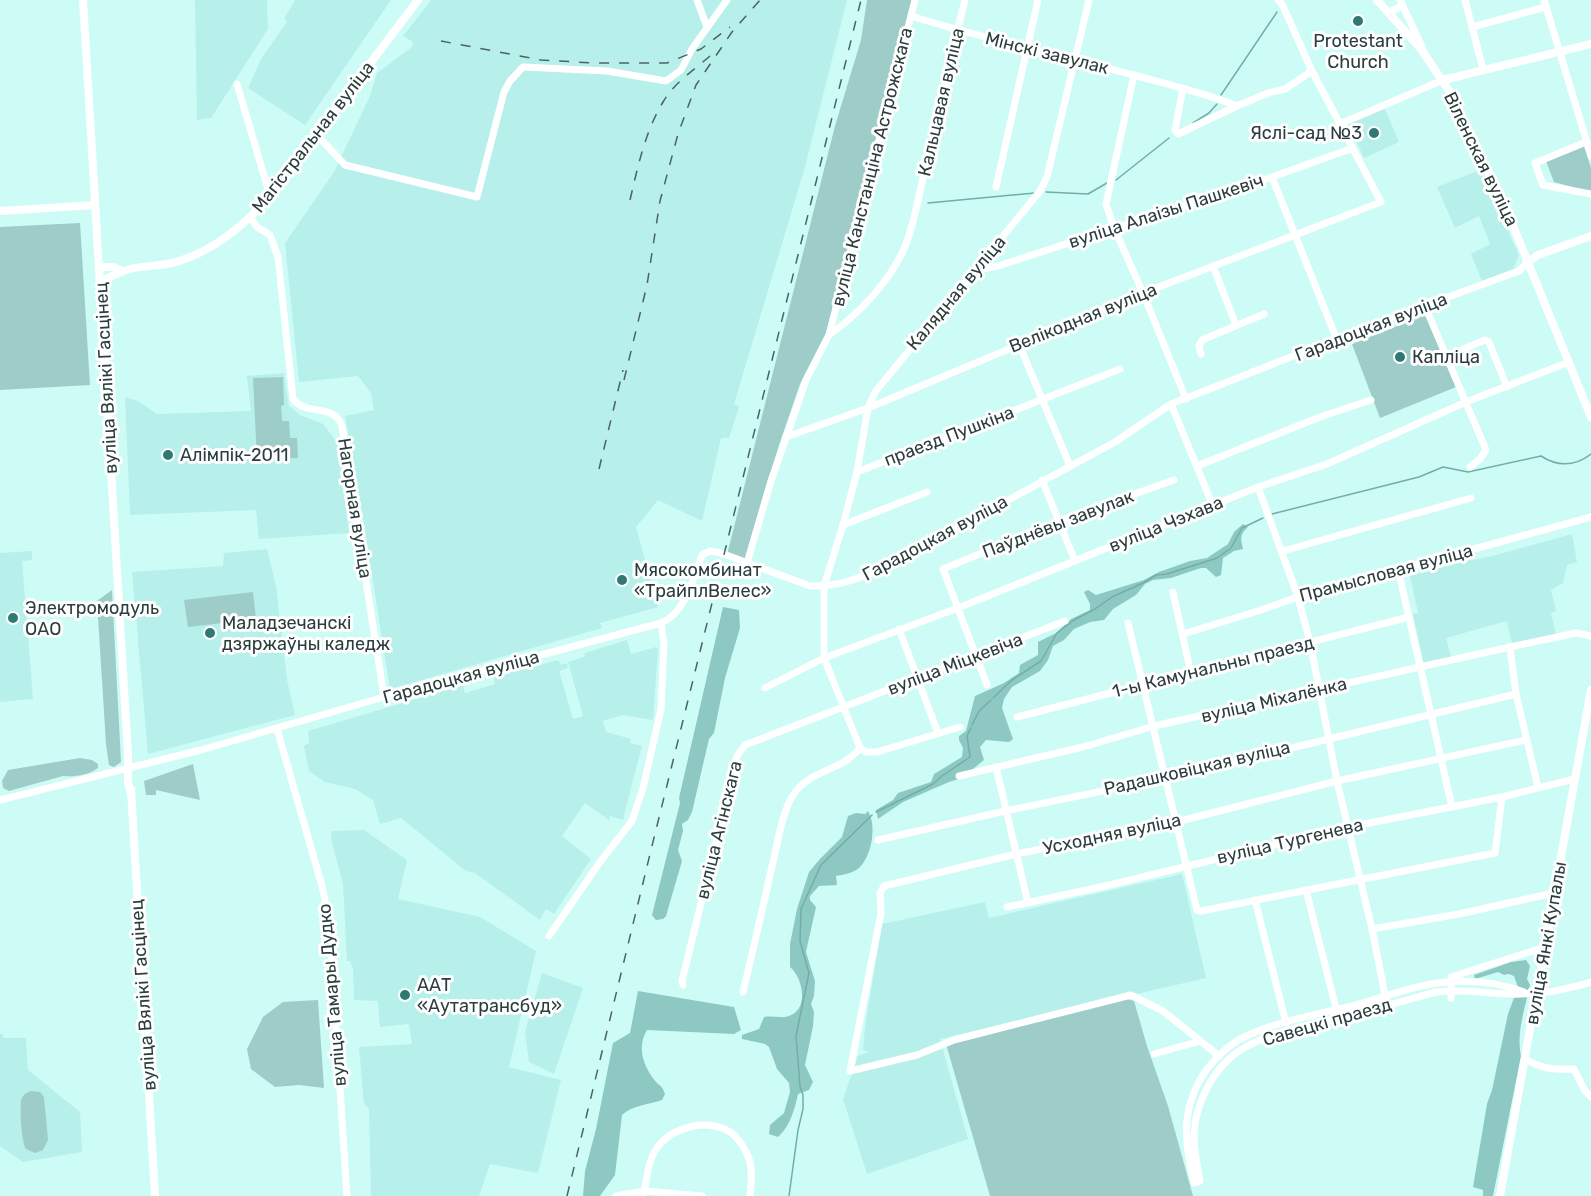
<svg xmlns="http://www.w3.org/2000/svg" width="1591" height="1196" viewBox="0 0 1591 1196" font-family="Rubik,sans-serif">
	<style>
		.built { fill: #b7efea }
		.green { fill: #9eccc8 }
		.forest { fill: #8ec8c3 }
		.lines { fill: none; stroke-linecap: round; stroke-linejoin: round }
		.stream { stroke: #74ada8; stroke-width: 1.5 }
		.minor { stroke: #fff; stroke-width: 7 }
		.major { stroke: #fff; stroke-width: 8 }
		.rail { stroke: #4c6362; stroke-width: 1.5; stroke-dasharray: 10 10; stroke-linecap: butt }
		.poi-dot { fill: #307874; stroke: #fefefe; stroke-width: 2 }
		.labels { text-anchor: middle; stroke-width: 6; stroke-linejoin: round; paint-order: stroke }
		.poi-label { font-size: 18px; fill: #2b3d3c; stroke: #fefefe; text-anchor: start }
		.street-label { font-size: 18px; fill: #2b3d3c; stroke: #fefefe }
	</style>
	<rect width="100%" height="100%" fill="#cdfcf7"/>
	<!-- built -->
	<g class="built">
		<polygon points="195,0 267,0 268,29 211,118 197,120"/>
		<polygon points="295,0 391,0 305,125 248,88 261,59 287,22 284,19"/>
		<polygon points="431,0 847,0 805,167 734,404 739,407 729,438 721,438 702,521 658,500 636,527 658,607 600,623 602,628 390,689 357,481 345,416 374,410 371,393 358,376 299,382 285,243 334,172 370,96 377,73 412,47 413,42 403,36"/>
		<polygon points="1384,107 1399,142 1364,158 1348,123"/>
		<polygon points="1480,170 1519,255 1513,269 1482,281 1471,254 1490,244 1479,216 1455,228 1437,187"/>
		<polygon points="284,373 289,406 300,415 323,424 337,442 349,533 259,539 256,510 130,515 125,397 138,401 157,414 251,411 247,376"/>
		<polygon points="1572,534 1577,562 1567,565 1563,583 1551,590 1556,611 1551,613 1556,635 1512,644 1507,621 1446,638 1451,657 1424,664 1413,614 1418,613 1410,576 1462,562 1462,560 1472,557 1473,560 1496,555"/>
		<polygon points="267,549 276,586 287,680 295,715 148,754 132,572 223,566 224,553"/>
		<polygon points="32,551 32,560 22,561 33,699 0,702 0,553"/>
		<polygon points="627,640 631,654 656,647 658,649 653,720 623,715 603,721 606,732 631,739 630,743 642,746 632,784 623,820 610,816 609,820 585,803 562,836 591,859 554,914 546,909 540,920 475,873 466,871 401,818 380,824 373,800 355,789 325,782 309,771 304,746 309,743 308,731 463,685 465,693 495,684 493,677 558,660 561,665 567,663 568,668 559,671 573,719 583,716 568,662 584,657 585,653"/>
		<polygon points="364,830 407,860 398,899 480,917 536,951 509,1067 561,1080 538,1173 490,1164 479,1196 371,1196 369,1109 364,1103 359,1047 412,1044 409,1024 380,1027 378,1001 354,1000 353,968 350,961 347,961 343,884 331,839 332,831"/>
		<polygon points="1182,874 1206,978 940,1039 968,1139 867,1174 843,1099 858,1056 869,1052 863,1050 865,1027 882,924 985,902 989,918"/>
		<polygon points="542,973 583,988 554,1074 529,1062 525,1032"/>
		<polygon points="0,1034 3,1034 3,1038 26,1038 28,1070 80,1112 82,1152 23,1162 0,1146"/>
	</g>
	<!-- green -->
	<g class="green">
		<polygon points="867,0 912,0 826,333 800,384 779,445 744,562 727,555 835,126 861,40"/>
		<polygon points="1584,146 1591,168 1591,192 1554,182 1546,161"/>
		<polygon points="80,223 90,385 0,390 0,227"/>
		<polygon points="1425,315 1456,387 1380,418 1352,344"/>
		<polygon points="283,377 284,405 281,406 282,421 289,421 290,438 297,438 298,458 257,460 253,378"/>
		<polygon points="112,590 121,762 114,767 109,765 106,744 97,601"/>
		<polygon points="253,592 256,619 188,627 184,600"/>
		<path d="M 80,758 L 92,760 L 98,764 L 98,768 C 89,775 75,777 63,776 L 9,791 L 3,788 L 2,781 L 8,770 Z"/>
		<polygon points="193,764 200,800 156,790 156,795 146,795 144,781"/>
		<polygon points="1127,999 1134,1001 1147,1046 1168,1106 1193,1196 990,1196 946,1044"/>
		<polygon points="318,1000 324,1088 299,1085 275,1087 251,1069 247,1049 263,1017 283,1002"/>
		<path d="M 31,1091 L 40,1092 L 44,1097 L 48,1140 L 43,1150 L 35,1153 L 26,1149 C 21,1141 20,1111 21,1101 C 22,1095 26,1093 31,1091 Z"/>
	</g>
	<!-- forest -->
	<g class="forest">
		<path d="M 1243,524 L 1248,527 C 1239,535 1241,539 1243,549 L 1234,551 L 1223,558 L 1221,575 L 1216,577 L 1206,568 L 1201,568 L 1171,578 L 1153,580 L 1145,584 L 1136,595 L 1113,609 L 1104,620 L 1090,622 L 1074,629 L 1064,640 L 1053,646 L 1048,660 L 1040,671 L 1012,687 L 1004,699 L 1002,708 L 1013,739 L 1009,742 L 986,740 L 980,747 L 984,760 L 962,778 L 949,782 L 903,802 L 878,819 L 876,810 L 893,800 L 898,793 L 931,782 L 934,774 L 962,757 L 963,748 L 959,740 L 959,736 L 966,731 L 975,696 L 1004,683 L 1019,673 L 1020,665 L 1038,655 L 1038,642 L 1056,633 L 1071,619 L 1090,610 L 1090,604 L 1084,592 L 1088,590 L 1096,595 L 1144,580 L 1159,572 L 1190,561 L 1207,558 L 1228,544 L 1234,532 Z"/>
		<polygon points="723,607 739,610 740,628 725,678 714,733 709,739 692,812 688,820 682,824 683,831 678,850 682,861 666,916 663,919 656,920 652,915 680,803 679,798"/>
		<path d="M 868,811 C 877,825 872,856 859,868 C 853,873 843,875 836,876 L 837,885 L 819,886 L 810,896 L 810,900 L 816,907 L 806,952 L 815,981 L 814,996 L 811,1004 L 814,1012 L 813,1026 L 805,1065 L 813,1082 L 809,1090 L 798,1094 C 795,1108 790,1127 778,1137 L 769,1134 L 770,1125 L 784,1113 L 790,1092 L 789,1083 L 777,1069 L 769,1047 L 765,1044 L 742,1039 L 742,1035 L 759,1029 L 764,1017 C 774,1015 784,1020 793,1014 C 809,1005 801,975 790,967 L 790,944 L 797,909 L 809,872 L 820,859 L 842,837 L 848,816 L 856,813 L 865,814 Z"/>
		<path d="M 1526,960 L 1530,966 L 1527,979 L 1530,985 C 1525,1008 1516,1033 1521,1056 L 1493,1196 L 1483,1196 L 1483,1190 L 1473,1187 L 1487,1104 L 1492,1090 L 1508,1014 L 1518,987 L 1514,976 L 1509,974 L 1504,975 L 1498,972 L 1475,979 L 1474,975 L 1511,962 Z"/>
		<path d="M 638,991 L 734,1007 L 741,1030 L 734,1034 L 647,1030 C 636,1048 644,1068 657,1083 C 662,1087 663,1088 665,1094 L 662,1100 C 648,1105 632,1105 622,1115 L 615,1175 L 600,1196 L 583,1196 L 585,1171 L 596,1129 L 613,1043 L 630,1033 Z"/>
	</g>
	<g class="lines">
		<!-- stream -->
		<g class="stream">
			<polyline points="1221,95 1277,12"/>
			<polyline points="1193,123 1209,113 1217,104"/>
			<polyline points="1116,180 1169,138"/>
			<polyline points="1046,192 1088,194 1107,183"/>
			<polyline points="928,203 1035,193"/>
			<path d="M 1272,514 L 1419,477 L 1443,467 L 1468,472 L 1541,456 C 1558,467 1574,467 1591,454"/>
			<polyline points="993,698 1012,680 1041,661 1057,633 1074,620 1095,609 1112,597 1143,583 1156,575 1167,574 1217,558 1231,548 1242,528 1263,518"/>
			<polyline points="972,725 979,711 991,700"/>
			<polyline points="876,812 933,784 942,776 970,757 967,736 971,728"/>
			<polyline points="789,1196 798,1130 803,1109 803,1095 800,1086 796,1036 809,973 800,941 801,909 821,865 872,815"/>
		</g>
		<!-- minor -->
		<g class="minor">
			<polyline points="697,0 707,27"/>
			<polyline points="1400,0 1423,49"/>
			<polyline points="1465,0 1483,69"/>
			<polyline points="1544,0 1591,156"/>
			<polyline points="1389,12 1400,7 1402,3"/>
			<path d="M 911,16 C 985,39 1062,56 1137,76 C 1171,85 1205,93 1237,106 L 1268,93 L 1285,89 L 1312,71"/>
			<polyline points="1472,27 1546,7"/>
			<polyline points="1134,75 1106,204 1114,228 1143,293 1186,399"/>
			<polyline points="237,84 270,196"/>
			<polyline points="1183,88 1175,130 1178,134 1237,106"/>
			<polyline points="1340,124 1443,80"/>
			<polyline points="317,135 345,165 477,197 504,92 510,81 523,67 607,71 666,81 681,70 692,49 727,0"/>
			<polyline points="1586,142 1535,163 1543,185 1591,194"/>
			<polyline points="1272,177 1337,340"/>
			<polyline points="996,187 1038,0"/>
			<path d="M 251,218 L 257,227 L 270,235 L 278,257 L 293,399 C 307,417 333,402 342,426 L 384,697"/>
			<polyline points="1213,266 1236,325"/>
			<polyline points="977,270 998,266 1272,177 1353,148"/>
			<polyline points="1425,306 1486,450 1480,459 1470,467"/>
			<path d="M 829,335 C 859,314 889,282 904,249 C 915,223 919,193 926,165 C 939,110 951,55 965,0"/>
			<polyline points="1019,344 1070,466"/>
			<polyline points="1201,354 1199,346 1202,340 1264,314"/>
			<polyline points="1447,356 1485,340 1489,342 1507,387"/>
			<polyline points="1171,404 1213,506"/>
			<polyline points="786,437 868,408 1143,293 1381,202 1312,71 1282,4 1278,0"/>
			<polyline points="1197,466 1320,417 1371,400"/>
			<polyline points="857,472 1120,369"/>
			<polyline points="1042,480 1075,561"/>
			<polyline points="1258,487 1298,597 1310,642 1337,781 1372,929 1388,1010"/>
			<polyline points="843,525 927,492"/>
			<polyline points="1283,551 1471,498"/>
			<polyline points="747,563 771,481 806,380 829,335 915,0"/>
			<polyline points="1398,569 1452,807"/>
			<polyline points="1173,592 1191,674"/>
			<polyline points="1128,623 1197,910 1201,911 1495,853 1502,797"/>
			<polyline points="899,629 938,733"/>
			<polyline points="1183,634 1261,610 1298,597 1591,517"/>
			<polyline points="1510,647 1516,694 1538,787"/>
			<polyline points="987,685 943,569 1059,521 1174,480"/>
			<polyline points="765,688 824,658 958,608 1258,487 1327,464 1466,402 1569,362"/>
			<polyline points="1017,717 1409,617"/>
			<polyline points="277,729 322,886 329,919 347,1196"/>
			<polyline points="860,748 824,658 824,586 843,525 857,472 868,408 875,392 1040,191 1047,177 1089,0"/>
			<polyline points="860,748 866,752 877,752 960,727"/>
			<polyline points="996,767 1028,903"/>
			<polyline points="959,776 1083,747 1154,726 1510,647 1576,633 1591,636"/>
			<path d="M 0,800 L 201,750 L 384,697 L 661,623 C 686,613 693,578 702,555 L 710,551 L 721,553 L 810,586 C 836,587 858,579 881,569 L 1115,442 L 1171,404 L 1388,319 L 1519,271 L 1528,262"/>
			<polyline points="878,840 1005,811 1166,778 1516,694"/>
			<polyline points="1306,890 1337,1012"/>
			<polyline points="1255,900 1286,1023"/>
			<polyline points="1007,907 1101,887 1349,827 1502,797 1574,779"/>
			<polyline points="1372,929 1459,914 1554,893"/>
			<polyline points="549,936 600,862 632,821 643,788 661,709 664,644 661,623"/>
			<polyline points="683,985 682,981 737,756 745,745 1065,621"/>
			<path d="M 743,992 C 753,950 763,908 772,866 C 778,843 781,815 793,795 C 810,769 843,771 860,748"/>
			<path d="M 1524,992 C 1500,983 1473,980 1447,982 C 1418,984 1387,996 1359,1004 C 1322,1014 1269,1022 1237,1041 C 1226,1048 1215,1059 1207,1069 C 1180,1107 1184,1141 1194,1183 L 1200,1181 C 1197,1166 1194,1150 1194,1135 C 1195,1103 1214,1066 1242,1049 C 1270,1032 1306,1026 1338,1018 C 1371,1010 1403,1001 1436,992 C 1460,989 1483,993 1507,994 C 1537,995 1562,991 1591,982"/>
			<polyline points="1451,998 1451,977 1545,947"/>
			<polyline points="1154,1054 1200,1041"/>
			<polyline points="1219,1056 1163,1011 1131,995 954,1040 917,1055 850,1071 881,913 880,893 884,886 1016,854 1176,822 1337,781 1526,740"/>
			<path d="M 1525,1059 C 1542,1069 1555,1070 1574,1069 L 1585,1091 L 1591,1097"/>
			<polyline points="616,1196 645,1191 702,1196"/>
			<path d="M 643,1196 C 647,1181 647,1164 655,1151 C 669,1126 712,1116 734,1135 C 740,1141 746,1151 749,1159 C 753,1170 751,1184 750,1196"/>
		</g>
		<!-- major -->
		<g class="major">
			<polyline points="83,0 128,755 128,782 131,794"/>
			<polyline points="1377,0 1421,49 1449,91 1505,206 1591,417"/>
			<polyline points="1443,80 1591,44"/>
			<polyline points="0,211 95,205"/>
			<polyline points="1528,262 1538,255 1591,236"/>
			<polyline points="100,267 113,267 122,271"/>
			<path d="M 100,281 C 109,278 114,275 121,272 C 136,265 156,267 172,263 C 211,253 244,226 270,196 L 418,0"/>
			<polyline points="131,789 155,1196"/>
			<polyline points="1500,1196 1591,690"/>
		</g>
		<!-- rail -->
		<g class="rail">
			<polyline points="441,41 541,60 594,63 667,63 701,49 730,27"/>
			<path d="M 630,200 C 638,166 645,132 663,102 C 674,83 694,70 710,56"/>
			<polyline points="624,380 647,285 660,201 678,134 696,85 732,32 760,0"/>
			<polyline points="599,469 623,370"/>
			<polyline points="567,1196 651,850 861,0"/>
		</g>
	</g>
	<!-- markers -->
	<g class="poi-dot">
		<circle cx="1358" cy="21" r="6"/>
		<circle cx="1374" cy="133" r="6"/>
		<circle cx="1400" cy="357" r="6"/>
		<circle cx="168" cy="455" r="6"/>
		<circle cx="622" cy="580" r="6"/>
		<circle cx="13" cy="618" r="6"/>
		<circle cx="210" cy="633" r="6"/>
		<circle cx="405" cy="995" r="6"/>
	</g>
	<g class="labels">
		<!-- poi labels -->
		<g class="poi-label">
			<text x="1358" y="47" text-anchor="middle">Protestant<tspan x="1358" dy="21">Church</tspan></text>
			<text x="1362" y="139" text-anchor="end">Яслі-сад №3</text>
			<text x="1412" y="363">Капліца</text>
			<text x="180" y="461">Алімпік-2011</text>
			<text x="634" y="576">Мясокомбинат<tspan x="634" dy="21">«ТрайплВелес»</tspan></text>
			<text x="25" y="614">Электромодуль<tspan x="25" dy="21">ОАО</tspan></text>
			<text x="222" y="629">Маладзечанскі<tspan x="222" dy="21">дзяржаўны каледж</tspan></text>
			<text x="417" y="991">ААТ<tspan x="417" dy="21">«Аутатрансбуд»</tspan></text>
		</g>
		<!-- street labels -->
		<g class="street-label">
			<text transform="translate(1047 53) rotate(14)" y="6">Мінскі завулак</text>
			<text transform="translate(941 102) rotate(-77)" y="6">Кальцавая вуліца</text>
			<text transform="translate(313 137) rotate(-52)" y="6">Магістральная вуліца</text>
			<text transform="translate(1481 159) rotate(64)" y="6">Віленская вуліца</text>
			<text transform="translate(872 167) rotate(-76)" y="6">вуліца Канстанціна Астрожскага</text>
			<text transform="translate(1166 211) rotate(-18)" y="6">вуліца Алаізы Пашкевіч</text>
			<text transform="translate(956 293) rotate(-50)" y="6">Калядная вуліца</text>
			<text transform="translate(1083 318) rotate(-22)" y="6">Велікодная вуліца</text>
			<text transform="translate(1371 327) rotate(-21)" y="6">Гарадоцкая вуліца</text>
			<text transform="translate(106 378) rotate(-93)" y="6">вуліца Вялікі Гасцінец</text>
			<text transform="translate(949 436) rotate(-21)" y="6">праезд Пушкіна</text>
			<text transform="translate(355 508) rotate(81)" y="6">Нагорная вуліца</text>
			<text transform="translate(1058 524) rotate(-21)" y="6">Паўднёвы завулак</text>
			<text transform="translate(1166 524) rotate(-22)" y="6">вуліца Чэхава</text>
			<text transform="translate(935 538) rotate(-28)" y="6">Гарадоцкая вуліца</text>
			<text transform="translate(1386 573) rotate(-15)" y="6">Прамысловая вуліца</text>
			<text transform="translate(955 664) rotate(-21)" y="6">вуліца Міцкевіча</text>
			<text transform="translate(1213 667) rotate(-14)" y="6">1-ы Камунальны праезд</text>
			<text transform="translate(461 677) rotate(-15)" y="6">Гарадоцкая вуліца</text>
			<text transform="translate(1274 700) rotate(-13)" y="6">вуліца Міхалёнка</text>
			<text transform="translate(1197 768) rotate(-13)" y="6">Радашковіцкая вуліца</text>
			<text transform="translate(719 830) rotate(-76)" y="6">вуліца Агінскага</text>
			<text transform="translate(1112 834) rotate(-12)" y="6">Усходняя вуліца</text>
			<text transform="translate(1290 841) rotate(-13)" y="6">вуліца Тургенева</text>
			<text transform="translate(1546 943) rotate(-80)" y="6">вуліца Янкі Купалы</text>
			<text transform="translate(143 995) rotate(-94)" y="6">вуліца Вялікі Гасцінец</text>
			<text transform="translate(332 995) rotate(-95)" y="6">вуліца Тамары Дудко</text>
			<text transform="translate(1327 1022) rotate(-16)" y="6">Савецкі праезд</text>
		</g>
	</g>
</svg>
